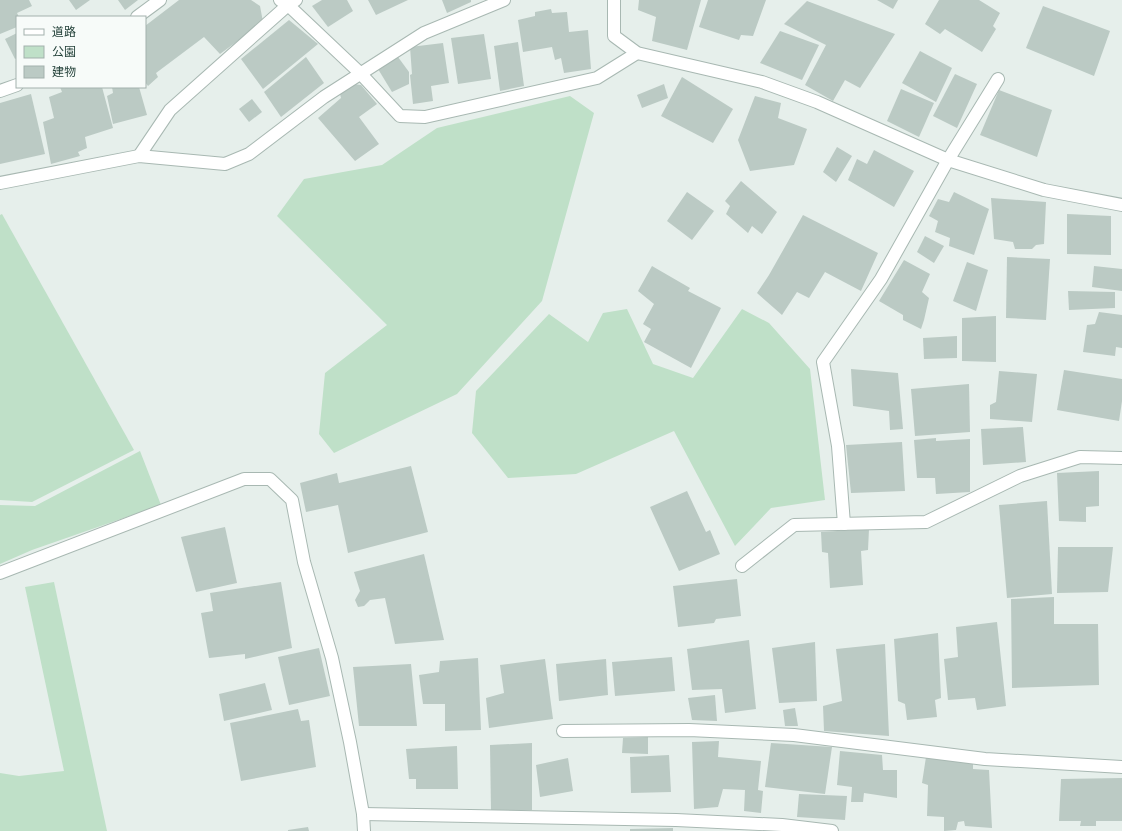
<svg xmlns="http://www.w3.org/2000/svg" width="1122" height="831" viewBox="0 0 1122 831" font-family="'Sofia Sans Condensed','Noto Sans JP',sans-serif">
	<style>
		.green { fill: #bfe0c8 }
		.building { fill: #bbcac4 }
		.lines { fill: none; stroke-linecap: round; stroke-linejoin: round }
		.street-casing { stroke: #a8b8b2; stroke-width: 14 }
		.street { stroke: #fff; stroke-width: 12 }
	</style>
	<rect width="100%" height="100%" fill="#e6efeb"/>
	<!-- green -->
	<g class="green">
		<polygon points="570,96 594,113 542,301 457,394 334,453 319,434 325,373 387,325 277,216 304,179 382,165 437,128"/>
		<polygon points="2,214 134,450 32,502 0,500 0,215"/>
		<polygon points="627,309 653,364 693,378 742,309 769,323 810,369 825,500 771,508 735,546 674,431 576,474 508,478 472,433 476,391 549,314 588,342 603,313"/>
		<polygon points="140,451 161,505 32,550 0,564 0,505 35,506"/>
		<polygon points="54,582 107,831 0,831 0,773 19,776 64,771 25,587"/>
	</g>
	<!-- building -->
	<g class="building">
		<polygon points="0,0 29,0 32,6 17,13 19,17 17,17 17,27 0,34"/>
		<polygon points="69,0 90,0 76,10"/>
		<polygon points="118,0 138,0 125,10"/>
		<polygon points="179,0 251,0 260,6 263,22 220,54 204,37 156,73 158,77 148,86 145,82 145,26"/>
		<polygon points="322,0 347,0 353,11 328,27 312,6"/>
		<polygon points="368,0 408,0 376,15"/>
		<polygon points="442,0 471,0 471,2 447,13"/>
		<polygon points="639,0 701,0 687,50 652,41 656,17 638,10"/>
		<polygon points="708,0 766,0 753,36 741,35 739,40 699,27"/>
		<polygon points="877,0 898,0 893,9"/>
		<polygon points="939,0 979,0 1000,13 993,26 996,29 982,52 945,29 940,34 925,24"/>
		<polygon points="807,1 895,34 860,88 845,80 833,101 805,85 826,45 784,24"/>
		<polygon points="1043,6 1110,31 1094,76 1026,48"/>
		<polygon points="551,9 552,13 567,12 569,32 588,30 591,69 564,73 561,58 555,60 552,47 523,52 518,20 535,16 535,12"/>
		<polygon points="289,20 318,44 263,89 241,59"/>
		<polygon points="780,31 819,45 802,80 760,63"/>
		<polygon points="17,33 17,58 15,59 5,39"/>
		<polygon points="484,34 491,79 458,84 451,38"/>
		<polygon points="518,42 524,86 500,91 494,46"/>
		<polygon points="443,43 449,83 431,86 433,101 413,104 410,75 412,74 410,47"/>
		<polygon points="920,51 952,68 936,102 902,83"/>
		<polygon points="306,57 324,83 281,117 264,92"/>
		<polygon points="398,57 409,72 409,84 392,92 378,69"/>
		<polygon points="955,74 977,84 957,128 933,116"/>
		<polygon points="682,77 733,109 713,143 661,116"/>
		<polygon points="354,84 361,85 377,104 359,117 379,144 355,161 318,118 341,98 340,94"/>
		<polygon points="664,84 668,98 642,108 637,95"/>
		<polygon points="60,87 102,87 113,128 85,137 87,148 78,152 80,156 51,164 43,122 54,118 49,97 62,92"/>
		<polygon points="112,87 139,87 147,115 113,124 107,96 113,93"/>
		<polygon points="901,89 934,103 919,137 887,121"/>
		<polygon points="999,90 1052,110 1037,157 980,135"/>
		<polygon points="31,94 45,154 0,164 0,103"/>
		<polygon points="755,96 781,103 778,118 807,129 794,165 750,171 738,140"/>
		<polygon points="252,99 262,112 249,122 239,109"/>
		<polygon points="837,147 852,156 836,182 823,172"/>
		<polygon points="874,150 914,171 894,207 848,180 857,159 867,164"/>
		<polygon points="741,181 777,212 762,234 752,226 748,233 726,214 730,206 725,201"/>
		<polygon points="687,192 714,211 692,240 667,221"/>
		<polygon points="954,192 989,209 974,255 949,246 950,238 935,232 938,221 929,216 938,199 949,202"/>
		<polygon points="991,198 1046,202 1044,244 1036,245 1032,249 1015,249 1013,242 994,239"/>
		<polygon points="1067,214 1111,216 1111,255 1067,254"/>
		<polygon points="803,215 878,253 861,291 825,272 809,298 797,292 782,315 757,293 769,275"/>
		<polygon points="925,236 944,246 934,263 917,252"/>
		<polygon points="1007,257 1050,259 1046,320 1006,318"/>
		<polygon points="904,260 930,274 922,292 929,298 924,320 921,329 903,320 903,315 879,301"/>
		<polygon points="967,262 988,270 976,311 953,301"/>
		<polygon points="652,266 690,288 688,291 721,308 691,368 644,342 651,329 643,324 654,304 638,291"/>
		<polygon points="1094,266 1122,269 1122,291 1092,287"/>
		<polygon points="1068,291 1115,292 1115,308 1069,310"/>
		<polygon points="1099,312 1122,315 1122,348 1116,347 1115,356 1083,352 1087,325 1095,324"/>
		<polygon points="996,316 996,362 962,361 962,318"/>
		<polygon points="957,336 957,358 924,359 923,338"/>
		<polygon points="851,369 898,373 903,429 890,430 889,411 853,406"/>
		<polygon points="1064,370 1122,379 1122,401 1119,421 1057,410"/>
		<polygon points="999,371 1037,374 1032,422 990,419 990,405 996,402"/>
		<polygon points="969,384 970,432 915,436 911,389"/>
		<polygon points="1023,427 1026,462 983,465 981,429"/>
		<polygon points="936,438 936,441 970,439 970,492 936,494 935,478 917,478 914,440"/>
		<polygon points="902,442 905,491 851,493 846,445"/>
		<polygon points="411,466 428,532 348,553 338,505 306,512 300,483 337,473 339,483"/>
		<polygon points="1099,471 1099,506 1086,507 1086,522 1059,521 1057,473"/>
		<polygon points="687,491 706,532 710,530 720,554 679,571 650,507"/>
		<polygon points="1047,501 1052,594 1007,598 999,505"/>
		<polygon points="225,527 237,583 196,592 181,537"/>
		<polygon points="869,529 868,550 861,551 863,585 830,588 828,553 822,552 821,532"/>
		<polygon points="1058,547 1113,547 1108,592 1057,593"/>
		<polygon points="424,554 444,640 395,644 385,598 370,600 364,606 358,607 355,600 360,591 354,572"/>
		<polygon points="737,579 741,616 716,619 714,623 678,627 673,586"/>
		<polygon points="281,582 292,648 245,659 245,654 209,658 201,613 213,611 210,593"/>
		<polygon points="1054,597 1054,624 1098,624 1099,685 1012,688 1011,599"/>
		<polygon points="997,622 1006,706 977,710 975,698 948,700 944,659 958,657 956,627"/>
		<polygon points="938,633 941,698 935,700 937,717 907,720 905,704 898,701 894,639"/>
		<polygon points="749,640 756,709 725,713 722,689 692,690 687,649"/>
		<polygon points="815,642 817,701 779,703 772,648"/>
		<polygon points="885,644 889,736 824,731 823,706 842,701 836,649"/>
		<polygon points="319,648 330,696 289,705 278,657"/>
		<polygon points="672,657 675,691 615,696 612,662"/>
		<polygon points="478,658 481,730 445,731 445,704 423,704 419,675 439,672 440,661"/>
		<polygon points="545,659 553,719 489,728 486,698 504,693 500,665"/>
		<polygon points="606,659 608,695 559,701 556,664"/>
		<polygon points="411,664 417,726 359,726 353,667"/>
		<polygon points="265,683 272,710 224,721 219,694"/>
		<polygon points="715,695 717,721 692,720 688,698"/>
		<polygon points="795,708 798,726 785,726 783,710"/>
		<polygon points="298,709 301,721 309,720 316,767 241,781 230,723"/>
		<polygon points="648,737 648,754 622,753 623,738"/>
		<polygon points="719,741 718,757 761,761 758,790 763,791 761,813 744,811 745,790 723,789 718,807 694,809 692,742"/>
		<polygon points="532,743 532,810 491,811 490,745"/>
		<polygon points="771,743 832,747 825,794 765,787"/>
		<polygon points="457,746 458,789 416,789 416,779 409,779 406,749"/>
		<polygon points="840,751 882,755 883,770 897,770 897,798 864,793 863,802 851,802 852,787 837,785"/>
		<polygon points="669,755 671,792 631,793 630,757"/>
		<polygon points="926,757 973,761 973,769 989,770 992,828 965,826 964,821 958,822 956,830 944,831 944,817 927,816 928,785 922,783"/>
		<polygon points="568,758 573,791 540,797 536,765"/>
		<polygon points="1122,778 1122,821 1096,821 1096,826 1080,826 1081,821 1059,821 1061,779"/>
		<polygon points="799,794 847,796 845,820 797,817"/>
		<polygon points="308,827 309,831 288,831 288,830"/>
		<polygon points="673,828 673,831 630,831 630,829"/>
	</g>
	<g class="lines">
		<defs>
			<g id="street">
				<polyline points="280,0 288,5 360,73 400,116 425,117 597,78 637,53"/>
				<polyline points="614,0 614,36 637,53 762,82 817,102 948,160 1044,190 1122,205"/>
				<polyline points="137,17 160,0"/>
				<polyline points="0,91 17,85"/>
				<polyline points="139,156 170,110 288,5 296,0"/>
				<polyline points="0,183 139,156 225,164 249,154 324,97 424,33 504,0"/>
				<polyline points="844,524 838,446 823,362 881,279 948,160 998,79"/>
				<polyline points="742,566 794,525 926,522 1020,476 1080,457 1122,458"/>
				<polyline points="0,573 244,479 270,479 292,500 304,562 332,658 350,742 363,814 364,831"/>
				<polyline points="563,731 689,730 794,735 985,759 1122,767"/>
				<polyline points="363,814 676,820 782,825 832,831"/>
			</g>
		</defs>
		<!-- street casing -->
		<use href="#street" class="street-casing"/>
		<!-- street -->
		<use href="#street" class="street"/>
	</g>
	<!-- legend -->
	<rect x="16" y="16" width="130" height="72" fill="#f7fbf9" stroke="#a3b1ad"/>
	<rect x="24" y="29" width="20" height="6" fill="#ffffff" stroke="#a3b1ad"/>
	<text x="52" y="36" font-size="12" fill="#24423a">道路</text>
	<rect x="24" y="46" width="20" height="12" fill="#bfe0c8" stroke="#a3b1ad"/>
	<text x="52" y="56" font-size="12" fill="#24423a">公園</text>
	<rect x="24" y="66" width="20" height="12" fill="#bbcac4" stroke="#a3b1ad"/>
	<text x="52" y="76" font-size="12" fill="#24423a">建物</text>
</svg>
